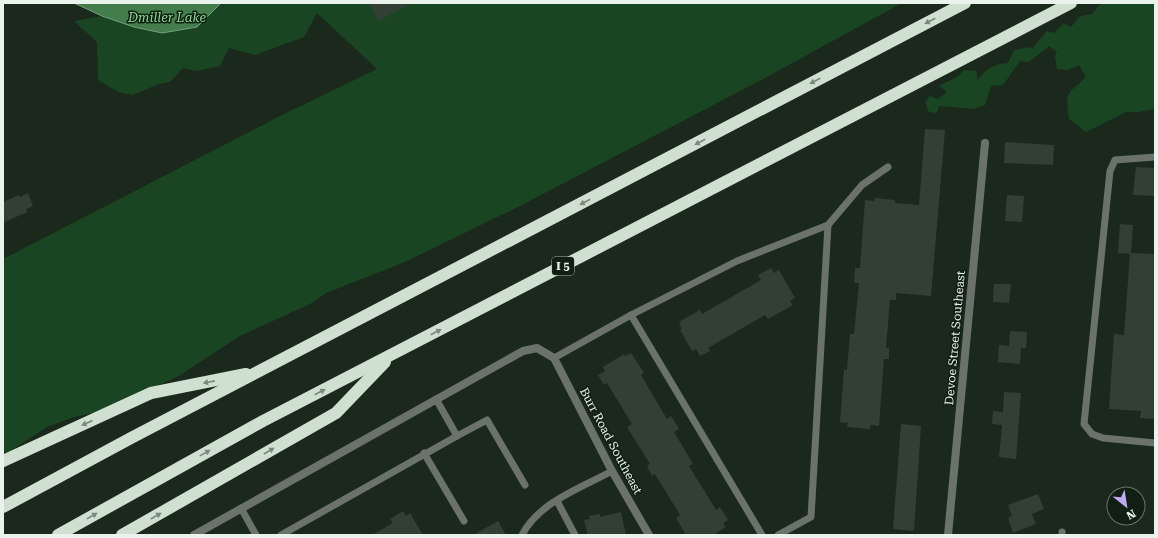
<svg xmlns="http://www.w3.org/2000/svg" width="1158" height="538" viewBox="0 0 1158 538" font-family="'Roboto Serif',serif">
	<style>
		.green { fill: #1a4522 }
		.water { fill: #437d4c; stroke: #75a07c }
		.building { fill: #324034 }
		.lines { fill: none; stroke-linecap: round; stroke-linejoin: round }
		.service { stroke: #6b726b; stroke-width: 7 }
		.minor { stroke: #6b726b; stroke-width: 8 }
		.motorway { stroke: #cfe0d0; stroke-width: 12 }
		.oneway { fill: #7a897b }
		.labels { text-anchor: middle; stroke-width: 3; stroke-linejoin: round; paint-order: stroke }
		.shield { fill: #111e13; stroke: #a9b3aa; stroke-width: 1 }
		.shield-label { font-size: 11px; font-weight: bold; fill: #eaf3eb }
		.street-label { font-size: 12px; fill: #eaf3eb; stroke: #111e13 }
		.water-label { font-size: 13px; font-style: italic; fill: #89db95; stroke: #111e13 }
	</style>
	<rect width="100%" height="100%" fill="#1b281c"/>
	<!-- green -->
	<g class="green">
		<polygon points="221,3 902,3 765,78 522,205 405,262 326,293 312,303 240,336 177,377 97,412 74,417 47,427 9,452 3,452 3,259 284,114 377,69 317,13 304,37 255,55 229,48 220,66 197,71 183,68 170,82 159,84 132,95 118,92 98,80 97,42 74,21 102,16 134,27 162,33 197,27"/>
		<path d="M 1105,3 L 1155,3 L 1154,109 L 1139,112 L 1126,112 L 1086,132 L 1069,119 C 1065,91 1067,95 1086,77 L 1079,65 L 1068,70 L 1057,69 L 1055,56 L 1057,52 L 1049,46 L 1029,62 L 1020,61 L 1003,85 L 991,86 L 985,105 L 973,109 L 939,106 L 937,113 L 929,112 L 925,102 L 930,96 L 938,99 L 947,92 L 939,86 L 957,77 L 964,70 L 977,71 L 977,80 C 987,69 993,64 1008,63 L 1014,50 L 1030,47 L 1032,49 L 1047,31 L 1054,33 L 1064,23 L 1071,27 L 1080,16 L 1092,14 L 1099,5 Z"/>
	</g>
	<!-- water -->
	<polygon class="water" points="74,3 221,3 197,27 162,33 134,27 102,16"/>
	<!-- building -->
	<g class="building">
		<polygon points="369,3 412,3 378,21"/>
		<polygon points="925,129 945,130 931,296 896,293 896,300 890,300 886,348 889,348 889,359 884,359 879,426 870,425 870,429 847,427 848,423 840,422 844,369 847,370 850,334 854,334 859,283 854,283 855,268 860,268 865,200 874,201 875,198 895,200 895,203 919,205"/>
		<polygon points="1005,142 1054,145 1053,165 1004,163"/>
		<polygon points="1136,167 1155,168 1155,196 1133,195"/>
		<polygon points="28,193 33,206 26,209 27,212 3,223 3,202 19,195 20,197"/>
		<polygon points="1007,195 1024,196 1022,222 1005,221"/>
		<polygon points="1120,224 1133,225 1131,253 1155,254 1155,419 1140,418 1141,411 1109,409 1114,334 1124,335 1130,254 1118,253"/>
		<polygon points="771,268 774,273 779,270 795,298 790,301 793,305 768,319 765,315 708,348 710,351 700,356 696,349 692,351 680,330 682,329 679,322 700,310 702,314 761,280 758,275"/>
		<polygon points="994,284 1011,284 1009,303 993,302"/>
		<polygon points="1010,331 1027,332 1026,348 1021,348 1020,364 998,362 999,345 1009,346"/>
		<polygon points="631,353 644,373 641,375 667,419 671,416 679,429 674,432 693,464 689,466 716,510 720,507 728,520 723,523 726,527 713,535 686,535 676,518 680,515 655,474 652,476 647,466 650,464 627,427 632,424 607,383 604,385 598,375 605,371 603,367 624,354 625,356"/>
		<polygon points="1004,392 1021,393 1016,459 999,457 1002,425 992,424 993,411 1003,412"/>
		<polygon points="901,424 921,426 914,531 893,529"/>
		<polygon points="1038,494 1044,509 1032,514 1036,524 1013,533 1008,518 1012,516 1008,505"/>
		<polygon points="403,511 406,516 410,513 423,535 372,535 393,523 390,519"/>
		<polygon points="621,512 626,535 588,535 584,520 590,519 589,516 600,514 600,517"/>
		<polygon points="498,521 506,535 473,535"/>
	</g>
	<g class="lines">
		<!-- service -->
		<g class="service">
			<polyline points="1155,157 1115,160 1110,171 1084,424 1092,434 1103,438 1155,443"/>
			<polyline points="828,225 862,185 888,167"/>
			<polyline points="631,315 762,535"/>
			<polyline points="554,358 631,315 737,261 828,225 811,517 778,535"/>
			<polyline points="457,436 487,420 525,485"/>
			<polyline points="424,453 464,521"/>
			<polyline points="557,501 575,535"/>
			<polyline points="241,508 256,535"/>
			<polyline points="281,535 457,436 436,399"/>
			<path d="M 522,535 C 539,502 581,488 612,471"/>
			<polyline points="1062,535 1062,532"/>
		</g>
		<!-- minor -->
		<g class="minor">
			<polyline points="194,535 523,351 537,348 554,358 612,471 649,535"/>
			<polyline points="948,535 985,143"/>
		</g>
		<!-- motorway -->
		<g class="motorway">
			<polyline points="3,461 151,393 246,374"/>
			<polyline points="3,507 131,438 965,3"/>
			<polyline points="58,535 263,421 1071,3"/>
			<polyline points="122,535 336,413 385,362"/>
		</g>
	</g>
	<!-- one-way arrows -->
	<defs><path id="oneway-solid" d="M-6-.8H1V-3.2L6.5 0L1 3.2V.8H-6Z"/></defs>
	<g class="oneway">
		<use href="#oneway-solid" transform="translate(930 21) rotate(152)"/>
		<use href="#oneway-solid" transform="translate(815 81) rotate(152)"/>
		<use href="#oneway-solid" transform="translate(700 142) rotate(152)"/>
		<use href="#oneway-solid" transform="translate(585 202) rotate(152)"/>
		<use href="#oneway-solid" transform="translate(436 332) rotate(-27)"/>
		<use href="#oneway-solid" transform="translate(209 382) rotate(169)"/>
		<use href="#oneway-solid" transform="translate(320 392) rotate(-27)"/>
		<use href="#oneway-solid" transform="translate(87 423) rotate(155)"/>
		<use href="#oneway-solid" transform="translate(269 451) rotate(-30)"/>
		<use href="#oneway-solid" transform="translate(205 453) rotate(-29)"/>
		<use href="#oneway-solid" transform="translate(92 516) rotate(-29)"/>
		<use href="#oneway-solid" transform="translate(156 516) rotate(-30)"/>
	</g>
	<g class="labels">
		<!-- shield labels -->
		<rect class="shield" x="552" y="257" width="22" height="18" rx="3"/>
		<g class="shield-label">
			<text x="563" y="270">I 5</text>
		</g>
		<!-- street labels -->
		<g class="street-label">
			<text transform="translate(955 338) rotate(-85)" y="4">Devoe Street Southeast</text>
			<text transform="translate(611 441) rotate(62)" y="4">Burr Road Southeast</text>
		</g>
		<!-- water labels -->
		<g class="water-label">
			<text x="167" y="22">Dmiller Lake</text>
		</g>
	</g>
	<!-- border -->
	<rect width="1158" height="538" fill="none" stroke="#eaf3eb" stroke-width="8"/>
	<!-- north arrow -->
	<g transform="translate(1126 506) rotate(150)"><circle r="19" fill="#111e13" stroke="#687369"/>
	<path d="M0-3L7 15L0 10L-7 15Z" fill="#bfa8f4"/>
	<text y="-6" font-size="11" font-weight="bold" text-anchor="middle" fill="#eaf3eb">N</text>
	</g>
</svg>
